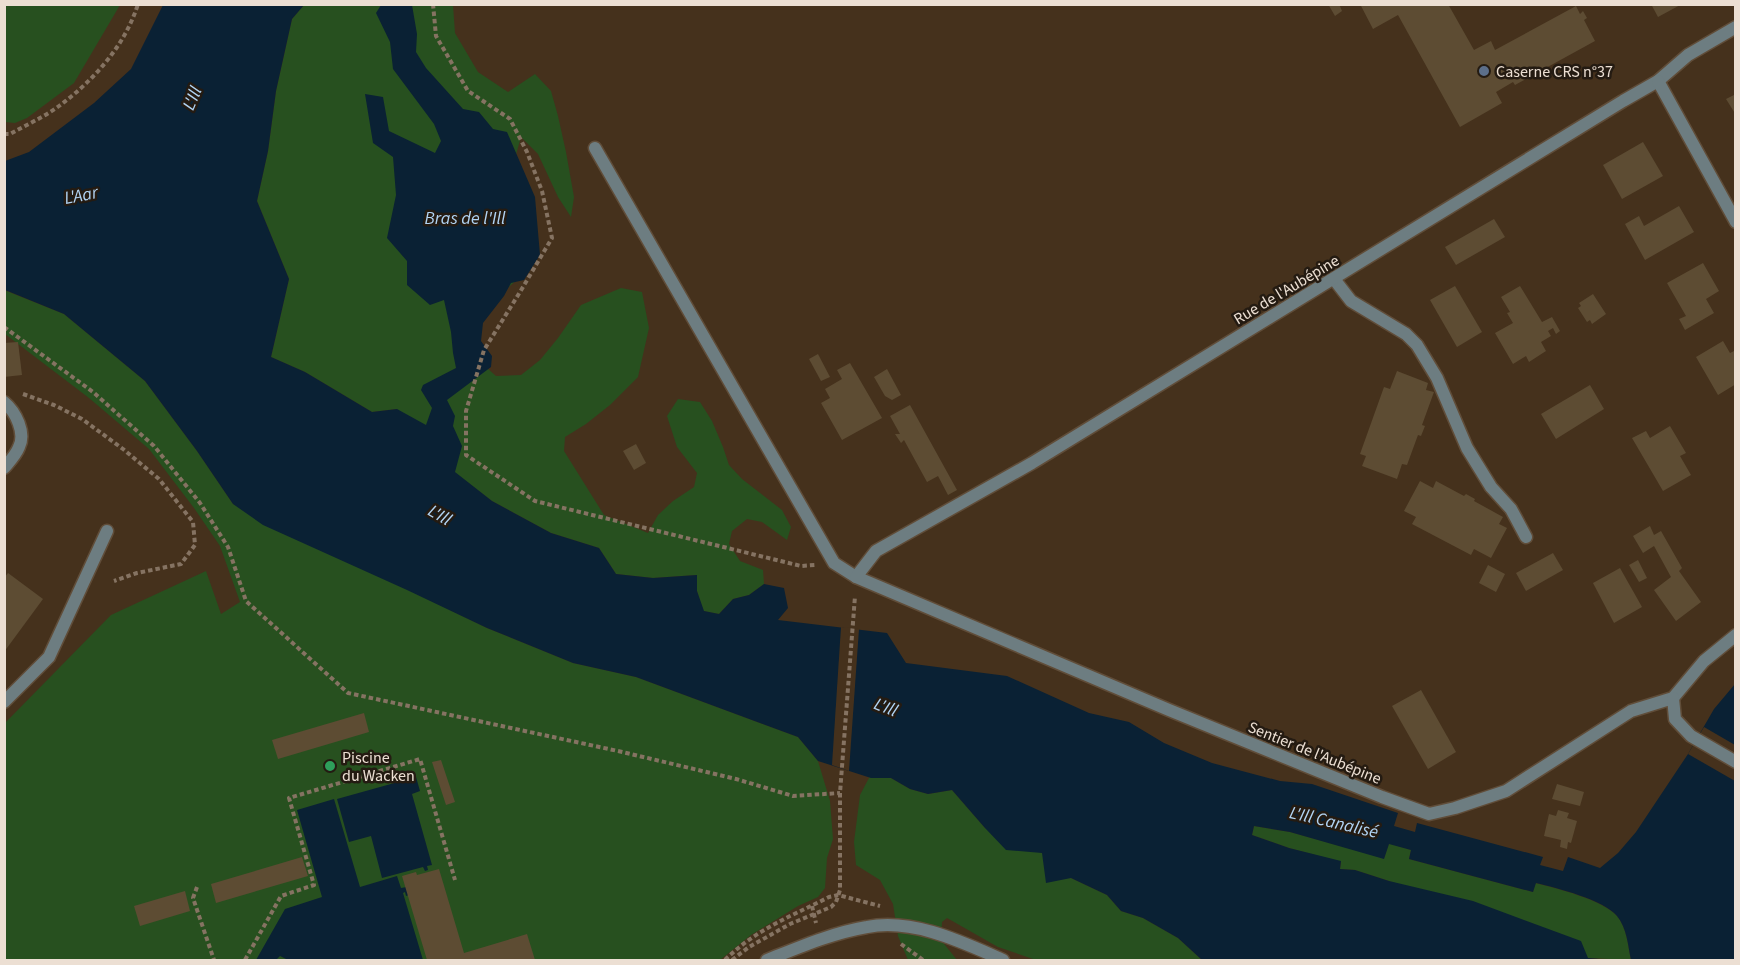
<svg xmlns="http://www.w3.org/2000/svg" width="1740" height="965" viewBox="0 0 1740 965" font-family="'Source Sans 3',sans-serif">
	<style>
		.green { fill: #27501f }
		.water { fill: #0a2134 }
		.pier { fill: #45311c }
		.building { fill: #5d4c33 }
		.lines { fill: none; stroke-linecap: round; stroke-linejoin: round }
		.service-casing { stroke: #604d39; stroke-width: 15 }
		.minor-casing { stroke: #604d39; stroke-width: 15 }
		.path { stroke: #857362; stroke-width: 4; stroke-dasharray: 4.5 3; stroke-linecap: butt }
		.service { stroke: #6d7d81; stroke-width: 12 }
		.minor { stroke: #6d7d81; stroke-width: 12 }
		.service-dot { fill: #5c6f8a; stroke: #241b12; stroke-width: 2 }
		.leisure-dot { fill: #2e9e5b; stroke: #241b12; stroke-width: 2 }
		.labels { text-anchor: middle; stroke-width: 5; stroke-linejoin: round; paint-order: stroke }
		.poi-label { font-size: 16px; fill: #ecdfd3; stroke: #241b12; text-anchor: start }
		.street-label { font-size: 16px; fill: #ecdfd3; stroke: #241b12 }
		.water-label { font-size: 18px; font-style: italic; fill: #b1d4f4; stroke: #241b12 }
	</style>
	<rect width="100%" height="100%" fill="#45311c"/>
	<!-- green -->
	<g class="green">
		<polygon points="5,4 120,5 74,83 27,118 15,123 5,122"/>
		<polygon points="304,5 453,5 455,33 478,72 508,92 535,74 551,91 558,116 566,152 574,197 571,217 558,197 538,154 521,137 513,165 531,267 482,311 477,359 496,376 521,375 540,360 558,338 581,305 621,288 642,292 649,328 638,377 610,405 586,424 565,437 564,451 604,515 648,533 658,515 673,501 694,487 697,473 677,447 667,416 678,399 700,402 712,421 723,447 729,465 742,479 782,510 791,527 787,540 762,522 747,519 732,531 729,544 740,561 763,570 764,584 749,595 733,599 719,614 703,611 697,591 697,575 653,578 616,574 599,548 551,533 492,501 434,457 397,409 372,412 305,372 271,357 289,279 257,201 268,151 276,91 292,19"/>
		<polygon points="4,290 64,314 145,381 197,451 233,504 487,628 573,663 636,677 798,737 818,761 830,801 833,839 827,858 825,888 818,897 798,906 751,935 720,960 5,960 5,723 111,615 206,571 221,614 240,602 220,546 194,508 149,449 89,398 5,334"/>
		<polygon points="870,776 891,778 910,789 928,794 952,790 985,828 1042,853 1071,878 1107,895 1121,911 1143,918 1178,938 1202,960 1036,960 998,947 947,918 942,922 941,940 957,960 908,960 898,936 893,904 880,880 856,865 854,842 860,795"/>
		<path d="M 1254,826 L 1290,832 L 1384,858 L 1389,843 L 1411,850 L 1409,859 L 1533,892 L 1535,883 C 1556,888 1603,900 1617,916 C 1627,928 1628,946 1631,960 L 1588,958 L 1389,881 L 1355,870 L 1340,869 L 1341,862 L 1289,848 L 1252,835 Z"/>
	</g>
	<!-- water -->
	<g class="water">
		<path d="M 163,5 L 304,5 L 292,19 L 276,91 L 268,151 L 257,201 L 289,279 L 271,357 L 305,372 L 372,412 L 397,409 L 426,425 L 432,408 L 421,390 L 423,385 L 456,368 L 453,353 L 451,332 L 444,300 L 430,305 L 407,285 L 407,261 L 387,238 L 396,195 L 393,157 L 373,143 L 365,94 L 383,97 L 389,131 L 435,153 L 441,141 L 434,124 L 393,69 L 390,42 L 376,13 L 381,5 L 412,5 L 417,34 L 416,52 L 426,68 L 463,109 L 479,112 L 493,129 L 507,132 L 535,197 L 540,255 L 524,280 L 511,283 L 504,296 L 483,323 L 481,341 L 492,356 L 491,367 L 447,400 L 455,416 L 453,426 L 462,446 L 455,472 L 492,501 L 551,533 L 599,548 L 616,574 L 653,578 L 697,575 L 697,591 L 704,611 L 719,614 L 733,599 L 749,595 L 764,584 L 784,588 L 788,608 L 778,620 L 887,633 L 906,663 L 1007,676 L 1089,713 L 1129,722 L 1164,743 L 1212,763 L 1280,781 L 1312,784 L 1398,813 L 1394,826 L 1415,832 L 1417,823 L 1543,857 L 1540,865 L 1563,871 L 1568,857 L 1600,868 L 1618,853 L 1636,832 L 1688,754 L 1714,709 L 1735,684 L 1735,960 L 1631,960 C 1628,946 1627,928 1617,916 C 1604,900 1557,888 1536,883 L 1533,892 L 1409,859 L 1411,850 L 1389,844 L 1384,859 L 1290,832 L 1254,826 L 1252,835 L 1289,848 L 1341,861 L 1340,869 L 1355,870 L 1389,881 L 1473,901 L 1581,941 L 1588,958 L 1611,960 L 1202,960 L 1178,938 L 1143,918 L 1121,911 L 1107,895 L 1071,878 L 1046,883 L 1042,853 L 1006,850 L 985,828 L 952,790 L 928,794 L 910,789 L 891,778 L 871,778 L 818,761 L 798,737 L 636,677 L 573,663 L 487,628 L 407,590 L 263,525 L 233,504 L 197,451 L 145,381 L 64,314 L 5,290 L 5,161 L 29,152 L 94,103 L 131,69 Z"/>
		<polygon points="416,777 420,791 412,794 432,865 427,866 428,870 425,871 423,867 382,878 371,836 349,842 337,799"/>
		<polygon points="334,799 360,887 397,876 401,888 407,887 409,895 406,896 405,892 403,893 423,960 288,960 280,956 276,960 256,960 285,909 322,897 297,810"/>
	</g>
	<!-- pier -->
	<g class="pier">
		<polygon points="841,627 859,629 849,771 832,765"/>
		<polygon points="1704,727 1735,745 1735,781 1688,754"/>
	</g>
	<!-- building -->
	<g class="building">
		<polygon points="1328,4 1339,4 1342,11 1335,16"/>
		<polygon points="1360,4 1448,4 1474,50 1491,41 1495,50 1576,6 1580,14 1583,11 1587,18 1584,20 1595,41 1515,85 1513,82 1496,92 1502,103 1460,127 1398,15 1373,29"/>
		<polygon points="1651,4 1682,4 1658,17"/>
		<polygon points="1736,94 1736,115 1726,99"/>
		<polygon points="1643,142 1663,176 1622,199 1603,165"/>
		<polygon points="1679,206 1694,232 1645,260 1625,224 1639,216 1644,226"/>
		<polygon points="1494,219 1505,237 1456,265 1445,247"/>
		<polygon points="1703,263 1719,291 1706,299 1714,313 1685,330 1679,319 1686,316 1667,283"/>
		<polygon points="1455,286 1482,332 1457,347 1430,300"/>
		<polygon points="1520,286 1542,322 1552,317 1560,331 1556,334 1553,328 1548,331 1551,336 1541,342 1546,351 1529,362 1526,356 1513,364 1495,333 1513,323 1507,313 1510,312 1501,297"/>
		<polygon points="1593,294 1606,314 1592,324 1590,320 1587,322 1578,308 1581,306 1579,303"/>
		<polygon points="1723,341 1730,353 1736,350 1736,384 1718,395 1696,357"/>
		<polygon points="18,342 22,375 4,377 4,343"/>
		<polygon points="818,354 830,377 821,381 809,359"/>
		<polygon points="850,363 882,418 842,440 821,403 830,398 825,389 842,379 837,370"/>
		<polygon points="887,369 901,395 892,400 885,396 874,377"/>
		<polygon points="1397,371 1428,383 1426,390 1434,392 1422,425 1425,426 1421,436 1418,435 1407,465 1402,464 1397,479 1362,466 1366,456 1360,454 1384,387 1390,389"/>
		<polygon points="1590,385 1604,409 1556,439 1541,414"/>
		<polygon points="910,405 957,490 948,495 938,476 927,482 904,440 901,443 895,434 900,434 890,416"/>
		<polygon points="1670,426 1686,453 1680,456 1691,475 1663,491 1632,438 1646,431 1650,438"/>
		<polygon points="636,444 646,463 634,470 623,451"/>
		<polygon points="1420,481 1433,488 1436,481 1464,496 1466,494 1475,499 1474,501 1503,517 1499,524 1507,528 1491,558 1474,549 1471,555 1412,524 1416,517 1404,511"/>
		<polygon points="1650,526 1654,535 1661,531 1682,568 1679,571 1701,602 1676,621 1654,590 1671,577 1654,546 1643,553 1633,536"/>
		<polygon points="1553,553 1563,570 1526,591 1516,573"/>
		<polygon points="1638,560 1647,578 1639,582 1629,565"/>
		<polygon points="1488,565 1505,574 1496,592 1479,583"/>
		<polygon points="1620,568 1642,607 1614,623 1593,583"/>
		<polygon points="8,573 43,599 4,652 4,578"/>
		<polygon points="1421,690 1456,752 1428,769 1392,706"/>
		<polygon points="364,713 369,732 278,759 272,740"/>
		<polygon points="441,760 455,802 446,805 432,762"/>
		<polygon points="1557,784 1584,792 1580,806 1552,799"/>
		<polygon points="1558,810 1569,813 1567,818 1577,821 1571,843 1568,842 1567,849 1560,847 1561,840 1544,836 1549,814 1556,816"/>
		<polygon points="302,857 308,876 216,903 211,884"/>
		<polygon points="439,869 464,953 527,934 535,960 427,960 402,876 416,872 417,875"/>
		<polygon points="185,891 190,911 140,926 134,906"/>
	</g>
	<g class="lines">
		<defs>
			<g id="service">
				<polyline points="595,148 834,563 856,577"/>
				<polyline points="1334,279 1351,301 1406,334 1417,345 1437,378 1467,448 1491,487 1511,509 1526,537"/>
				<path d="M 4,402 C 16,412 26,433 19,447 C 16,455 9,462 4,468"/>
				<polyline points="4,702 49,657 107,531"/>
			</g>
			<g id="minor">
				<polyline points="1736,27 1688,55 1658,81 1623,101 1032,463 876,551 856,577 1169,710 1382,797 1429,814 1455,808 1506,791 1631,711 1673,698 1704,661 1736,635"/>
				<polyline points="1658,81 1736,222"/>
				<polyline points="1673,698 1675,719 1691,736 1736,762"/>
				<path d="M 767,960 C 800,947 832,933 867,927 C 913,918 962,942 1003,960"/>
			</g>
		</defs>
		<!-- service casing -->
		<use href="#service" class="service-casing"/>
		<!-- minor casing -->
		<use href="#minor" class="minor-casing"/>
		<!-- path -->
		<g class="path">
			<polyline points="433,4 436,36 468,91 510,119 527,152 542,191 552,238 520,292 484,350 466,411 466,455 535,501 801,566 815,565"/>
			<path d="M 4,134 L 10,134 C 26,125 44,117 59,106 C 93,81 125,46 138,4"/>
			<polyline points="4,327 93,392 154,446 200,503 228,547 246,601 348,693 618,751 736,779 793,796 840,793"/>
			<polyline points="23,394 54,405 82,419 123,449 159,479 193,522 195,545 181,564 137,573 114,581"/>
			<polyline points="197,887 193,898 214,960"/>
			<polyline points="812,906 816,923"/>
			<polyline points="901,944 923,960"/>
			<polyline points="245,960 281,896 314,885 289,798 420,759 455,880"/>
			<path d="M 725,960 C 756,929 792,916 829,897 L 838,895 L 880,906"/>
			<polyline points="732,960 749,947 790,924 831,907 836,902 840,890 840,793 855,596"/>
		</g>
		<!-- service -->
		<use href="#service" class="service"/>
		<!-- minor -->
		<use href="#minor" class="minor"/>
	</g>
	<!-- markers -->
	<circle class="service-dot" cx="1484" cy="71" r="6"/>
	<circle class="leisure-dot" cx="330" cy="766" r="6"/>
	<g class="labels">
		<!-- poi labels -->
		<g class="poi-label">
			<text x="1496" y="77">Caserne CRS n°37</text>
			<text x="342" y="763">Piscine<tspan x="342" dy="18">du Wacken</tspan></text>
		</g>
		<!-- street labels -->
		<g class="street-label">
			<text transform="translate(1286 289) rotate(-31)" y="6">Rue de l'Aubépine</text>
			<text transform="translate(1315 752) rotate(22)" y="6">Sentier de l'Aubépine</text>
		</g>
		<!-- water labels -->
		<g class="water-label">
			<text transform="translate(192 98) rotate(-67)" y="6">L'Ill</text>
			<text transform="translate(81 195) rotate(-11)" y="6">L'Aar</text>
			<text x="465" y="224">Bras de l'Ill</text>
			<text transform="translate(440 515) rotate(30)" y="6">L'Ill</text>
			<text transform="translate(886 707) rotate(22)" y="6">L'Ill</text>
			<text transform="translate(1334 822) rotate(13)" y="6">L'Ill Canalisé</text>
		</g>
	</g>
	<!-- border -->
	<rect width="1740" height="965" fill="none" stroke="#ecdfd3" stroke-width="12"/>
</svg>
